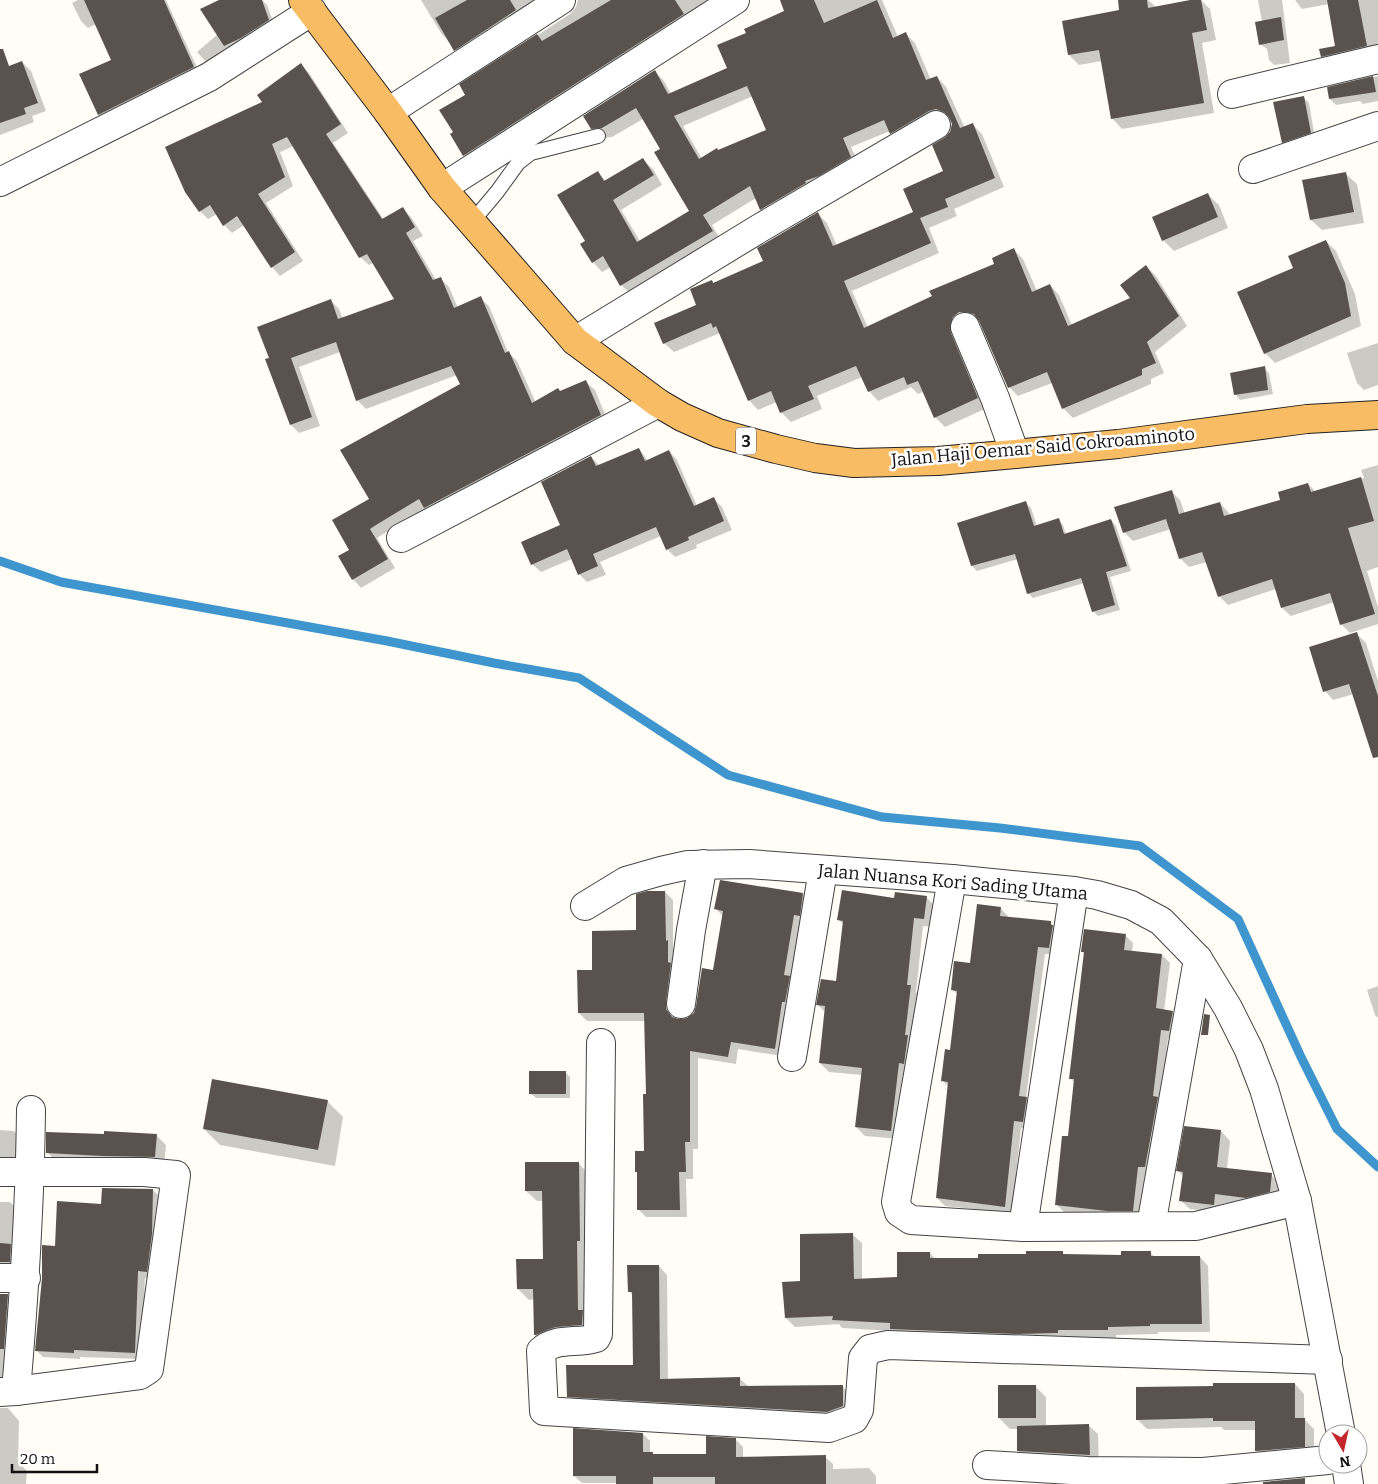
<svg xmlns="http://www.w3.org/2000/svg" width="1378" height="1484" viewBox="0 0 1378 1484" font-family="Bitter,serif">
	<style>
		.shadow { fill: #0003; fill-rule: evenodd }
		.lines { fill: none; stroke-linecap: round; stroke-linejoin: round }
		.stream { stroke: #3f96cf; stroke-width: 9 }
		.building { fill: #5a524d; fill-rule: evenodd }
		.service-casing { stroke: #444; stroke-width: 16 }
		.minor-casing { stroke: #444; stroke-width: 30 }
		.trunk-casing { stroke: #222; stroke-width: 30 }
		.service { stroke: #fff; stroke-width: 14 }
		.minor { stroke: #fff; stroke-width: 28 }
		.trunk { stroke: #f7bc64; stroke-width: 28 }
		.labels { text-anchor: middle; stroke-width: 5; stroke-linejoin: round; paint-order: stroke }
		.shield { fill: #fff; stroke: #585858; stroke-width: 1 }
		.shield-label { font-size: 16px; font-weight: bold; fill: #111 }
		.street-label { font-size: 18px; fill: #111; stroke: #fff }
	</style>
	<rect width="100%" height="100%" fill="#fffdf5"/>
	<!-- shadow -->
	<g class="shadow">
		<polygon points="78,0 166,0 200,74 105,121 99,115 81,75 113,60 96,24 88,28 81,21 72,3"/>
		<polygon points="222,0 262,0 267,5 275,27 208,64 197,52 218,34"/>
		<polygon points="421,0 556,0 464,59 441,33"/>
		<polygon points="578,0 720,0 473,165 464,155 455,133 467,95 461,85 570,14 576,7"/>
		<path d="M 794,0 L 882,0 L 898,37 L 906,34 L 915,43 L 931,80 L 937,77 L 946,87 L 965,128 L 973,125 L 982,134 L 1004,187 L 954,209 L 957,216 L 929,228 L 939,253 L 852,291 L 868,328 L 996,265 L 1014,250 L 1023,259 L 1037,291 L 1050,285 L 1059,295 L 1072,325 L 1132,299 L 1146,266 L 1156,276 L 1187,326 L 1155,352 L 1164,373 L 1151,379 L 1151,384 L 1073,418 L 1063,408 L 1052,383 L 1018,396 L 1009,387 L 981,322 L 978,321 L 969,322 L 987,408 L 945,427 L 935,417 L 923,392 L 918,394 L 911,387 L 878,401 L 869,391 L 862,377 L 817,396 L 822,409 L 791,422 L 781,412 L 777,402 L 758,410 L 749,400 L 720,333 L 674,352 L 664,343 L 698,306 L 712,281 L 714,284 L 765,262 L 818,214 L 827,223 L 837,246 L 915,213 L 945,172 L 953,124 L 951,120 L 947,118 L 901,142 L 890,131 L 851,147 L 860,166 L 771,218 L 761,209 L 756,198 L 712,225 L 721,241 L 631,294 L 621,285 L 611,267 L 602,272 L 593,262 L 587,241 L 598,173 L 606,181 L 643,160 L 653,169 L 662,185 L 621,210 L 640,241 L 691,211 L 661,149 L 643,119 L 612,137 L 602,138 L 592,128 L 655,72 L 664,81 L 671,94 L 728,69 L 747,34 L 786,12 ZM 753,96 L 767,131 L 702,159 L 683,126 Z"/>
		<polygon points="1131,0 1148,0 1156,7 1201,0 1210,9 1216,40 1202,43 1214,113 1122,129 1112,118 1102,61 1079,65 1069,55 1121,11"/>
		<polygon points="1258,0 1282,0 1290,63 1274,65 1269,60 1267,49 1260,44 1262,22"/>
		<polygon points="1295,0 1378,0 1378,50 1328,62 1322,56 1336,47 1329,4 1302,9"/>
		<polygon points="22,62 31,71 46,111 32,116 34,122 0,135 0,71"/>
		<polygon points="301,65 309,73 348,133 333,143 384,220 403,209 411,217 423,236 413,241 436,280 440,278 449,287 458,308 480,298 489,306 508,352 517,361 536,403 586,382 595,390 609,424 433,516 426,508 385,533 377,538 395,568 361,588 353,579 351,550 371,500 461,385 457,375 366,409 357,400 340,352 299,367 320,426 299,433 291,425 270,358 331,301 339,309 343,319 395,300 373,263 369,265 360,257 294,146 280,152 293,186 266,203 303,261 280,276 272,267 244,225 232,233 224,225 217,214 208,219 200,211 264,102"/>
		<polygon points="1378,76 1378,101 1363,104 1360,101 1336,105 1330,99 1328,88"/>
		<polygon points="1304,98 1309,103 1315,138 1288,147 1283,142"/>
		<polygon points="1346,174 1357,184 1364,223 1322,230 1311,220"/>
		<polygon points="1208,195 1219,205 1228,228 1174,251 1163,240"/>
		<polygon points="1326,241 1336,251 1355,294 1361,326 1275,363 1265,353 1295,269"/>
		<polygon points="1378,343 1378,385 1364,390 1357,383 1347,353"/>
		<polygon points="1264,368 1269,373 1273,394 1240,400 1235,394"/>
		<polygon points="639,449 648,461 669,451 677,460 697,506 714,499 722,507 732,530 696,545 697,548 675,557 667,549 661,536 600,562 606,575 587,582 579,574 572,559 541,572 532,564 562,525 591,457 600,466"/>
		<polygon points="1378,465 1378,567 1367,571 1378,607 1378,624 1350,633 1341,624 1334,602 1291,616 1282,608 1276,589 1228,605 1219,596 1207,562 1189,567 1180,558 1171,529 1133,541 1124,532 1171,491 1180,500 1185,514 1220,503 1228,512 1230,516 1282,501 1308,484 1316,492 1364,478 1361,470"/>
		<polygon points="1026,503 1031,508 1037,526 1058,519 1063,525 1066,534 1111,520 1116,526 1131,571 1110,577 1120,610 1098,616 1093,611 1084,583 1033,598 1028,593 1018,559 977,571 972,566 959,523"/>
		<polygon points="1357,634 1366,643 1378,681 1378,725 1354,694 1333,700 1325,691"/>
		<polygon points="665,892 673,900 673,947 675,950 674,1019 687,1020 694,1015 714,971 723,916 716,909 803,894 811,902 782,1056 738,1049 736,1064 698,1058 698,1149 693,1149 693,1179 686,1179 687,1217 646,1217 638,1209 638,1174 636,1172 645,1152 647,1096 646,1021 587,1021 579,1013 593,971 637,931"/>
		<polygon points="926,897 935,906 933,927 923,926 916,992 919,995 899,1139 865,1136 856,1127 862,1075 829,1072 820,1063 825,1012 818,1005 837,982 843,924 838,919 895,900"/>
		<polygon points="1000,908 1008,916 1008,918 1051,923 1058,930 1057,955 1045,954 1026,1098 1034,1106 1030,1129 1021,1128 1012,1213 945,1206 937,1198 948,1086 943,1081 951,1051 957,994 953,990 971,964"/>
		<polygon points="1125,935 1133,943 1132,952 1162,955 1170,963 1164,1011 1172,1012 1180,1020 1177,1039 1168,1038 1153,1175 1145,1174 1140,1218 1116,1218 1064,1212 1056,1204 1069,1138 1075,1083 1070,1078 1085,955 1082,951"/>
		<polygon points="1378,986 1378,1018 1375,1015 1367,990"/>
		<polygon points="565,1072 570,1077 570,1098 536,1098 530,1093"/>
		<polygon points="327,1101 343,1117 335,1166 220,1145 204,1129"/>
		<polygon points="0,1130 14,1131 21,1138 21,1163 0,1162"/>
		<polygon points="1221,1131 1230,1141 1227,1169 1271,1175 1280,1184 1278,1201 1256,1206 1224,1203 1222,1213 1190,1209 1180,1200 1183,1176 1178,1171"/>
		<polygon points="156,1135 166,1145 164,1166 57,1162 47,1152"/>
		<polygon points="578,1163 589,1174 593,1335 546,1346 535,1335 535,1299 529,1300 518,1289 544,1260 543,1201 537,1201 526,1191"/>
		<polygon points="153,1190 160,1197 153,1278 145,1278 141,1359 80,1357 80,1359 43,1357 36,1350 56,1247 102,1205"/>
		<polygon points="0,1202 10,1202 17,1209 16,1269 0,1271"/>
		<polygon points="853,1235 862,1243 862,1279 898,1278 930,1253 936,1260 979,1259 1062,1252 1066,1256 1123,1256 1150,1253 1155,1257 1200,1257 1208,1266 1210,1332 1158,1332 1158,1334 1116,1335 1116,1338 900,1338 893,1331 842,1328 839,1324 795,1327 786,1318 801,1282"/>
		<polygon points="659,1266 667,1275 668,1380 739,1378 749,1387 842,1386 851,1395 851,1415 577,1405 568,1396 634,1366 633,1296 629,1291"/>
		<polygon points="0,1294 7,1295 14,1302 8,1383 0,1385"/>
		<polygon points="1295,1384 1304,1394 1304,1419 1314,1429 1314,1456 1266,1460 1256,1451 1256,1430 1224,1430 1221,1427 1147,1429 1137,1419 1214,1387"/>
		<polygon points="1035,1386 1046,1397 1046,1426 1088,1425 1098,1434 1099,1464 1028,1460 1018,1451 1018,1429 1010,1429 999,1418"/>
		<polygon points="0,1408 8,1408 19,1421 18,1464 20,1464 27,1471 26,1484 0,1484"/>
		<polygon points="643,1434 650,1441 650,1453 654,1455 707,1455 735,1439 743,1447 743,1458 825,1457 833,1464 833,1469 869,1468 876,1476 876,1484 617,1484 617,1483 582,1483 574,1476"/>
	</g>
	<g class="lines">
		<!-- stream -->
		<polyline class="stream" points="0,561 61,582 387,641 494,663 579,678 728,775 882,817 1000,828 1140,846 1238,919 1301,1057 1337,1129 1378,1167"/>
	</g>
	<!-- building -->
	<g class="building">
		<polygon points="84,0 164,0 194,67 98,115 79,74 111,60"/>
		<polygon points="219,0 262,0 269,20 241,38 224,46 200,9"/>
		<polygon points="467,0 510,0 516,10 454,51 435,18"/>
		<polygon points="611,0 675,0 684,14 463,156 450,134 453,132 439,110 465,95 459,84 537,34 542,41"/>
		<path d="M 780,0 L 814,0 L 824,23 L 877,0 L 893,38 L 906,32 L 926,80 L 937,76 L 960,128 L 973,123 L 995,178 L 945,199 L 948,207 L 920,218 L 931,243 L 844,281 L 864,328 L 932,296 L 929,291 L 994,264 L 992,258 L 1014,248 L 1032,292 L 1050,284 L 1068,326 L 1130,298 L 1120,285 L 1146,265 L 1179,316 L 1147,342 L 1156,363 L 1142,369 L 1142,375 L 1062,409 L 1047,372 L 1008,388 L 979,321 L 974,314 L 966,312 L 959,312 L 953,317 L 950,326 L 951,333 L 978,398 L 934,418 L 918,381 L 907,385 L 904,377 L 868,392 L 856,366 L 808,386 L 814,399 L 780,413 L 771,391 L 748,401 L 716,326 L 713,328 L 711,323 L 663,344 L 654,323 L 696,305 L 690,289 L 712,280 L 713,283 L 763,261 L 757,248 L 818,212 L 833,246 L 913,212 L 903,189 L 943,171 L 932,145 L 944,138 L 950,132 L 952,124 L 949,117 L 944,112 L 936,109 L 929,111 L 890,134 L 884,120 L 843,138 L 851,157 L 819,176 L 805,181 L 806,183 L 760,210 L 750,186 L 703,215 L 713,231 L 620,286 L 603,256 L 592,263 L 580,244 L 585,241 L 557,195 L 598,171 L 604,181 L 643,158 L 654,175 L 613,200 L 637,242 L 689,211 L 654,152 L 660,149 L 636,108 L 602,128 L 591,129 L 583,116 L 655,70 L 668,94 L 727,68 L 717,45 L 746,33 L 744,29 L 784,11 ZM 747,86 L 766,130 L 718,150 L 717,148 L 699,159 L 674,116 Z"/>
		<polygon points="1118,0 1147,0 1148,8 1190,0 1201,0 1207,30 1192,33 1204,103 1111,119 1099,50 1068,55 1062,21 1119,10"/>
		<polygon points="1327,0 1358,0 1367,46 1321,57 1319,49 1335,46"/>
		<polygon points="1281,17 1284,40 1259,45 1255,22"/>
		<polygon points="0,49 3,49 9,66 22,61 38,103 24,108 26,114 0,123"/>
		<polygon points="301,63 341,124 326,134 382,219 403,207 415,227 406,233 433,280 441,277 454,308 481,296 505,353 509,351 532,403 558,388 560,391 586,380 601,415 424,508 419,499 376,525 370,529 388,559 352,580 338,556 349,550 332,520 369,499 340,450 460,384 451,366 356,401 336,342 291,358 312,417 290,425 265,359 269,358 257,327 331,299 338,319 394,299 367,254 359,258 287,137 272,144 285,177 258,194 295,252 271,268 237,216 223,226 210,205 199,212 185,192 165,147 262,102 257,95"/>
		<polygon points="1373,76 1376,92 1329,99 1327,87"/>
		<polygon points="1304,96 1311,133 1282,143 1273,102"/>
		<polygon points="1346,172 1354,212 1310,220 1302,180"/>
		<polygon points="1208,193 1218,217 1162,241 1152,217"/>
		<polygon points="1326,240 1345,283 1351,316 1264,354 1237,292 1293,268 1288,256"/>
		<polygon points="1265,366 1268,390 1234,395 1230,373"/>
		<polygon points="639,448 645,461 669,450 694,506 714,497 724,521 688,537 689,540 666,550 656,527 593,554 598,566 578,575 567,549 531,565 521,542 560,525 541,482 591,456 596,466"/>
		<polygon points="1361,477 1374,521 1348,528 1375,614 1340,625 1330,593 1281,608 1272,579 1218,597 1202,552 1179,559 1166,519 1123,533 1114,507 1172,490 1179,514 1220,502 1224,516 1280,500 1278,492 1308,483 1311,492"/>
		<polygon points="1026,501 1034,526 1059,518 1064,534 1111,519 1127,566 1106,572 1115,605 1092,612 1081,578 1027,594 1015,554 971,566 957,523"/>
		<polygon points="1357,632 1378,696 1378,757 1373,758 1349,684 1323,692 1309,647"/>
		<polygon points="720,880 803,893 800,916 794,915 784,975 790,976 785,1002 782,1002 775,1049 731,1042 728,1057 690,1051 690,1142 685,1142 686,1172 679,1172 680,1210 637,1210 637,1172 635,1172 635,1151 644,1151 643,1094 646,1094 644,1013 578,1013 577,970 592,970 592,931 636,930 636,894 647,891 665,891 666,941 668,940 668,962 671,963 666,1002 666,1009 672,1017 679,1019 687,1018 694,1013 696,1006 702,968 713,970 723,911 714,909"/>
		<polygon points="842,890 894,898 895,892 927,896 924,919 914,918 907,985 911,985 905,1035 908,1035 904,1064 899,1063 891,1131 855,1127 862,1068 819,1063 825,1006 816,1005 821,979 836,981 843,921 837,920"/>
		<polygon points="977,904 1001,907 1000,916 1051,921 1051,925 1053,925 1049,948 1038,947 1019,1096 1027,1097 1023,1122 1014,1121 1005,1207 936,1198 948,1082 941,1081 945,1049 950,1050 957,991 951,990 954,961 970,963"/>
		<polygon points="1084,929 1126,934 1124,950 1162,954 1156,1008 1173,1011 1169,1031 1161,1030 1153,1096 1158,1097 1145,1167 1138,1167 1133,1211 1107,1211 1055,1205 1062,1136 1068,1136 1074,1079 1069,1079 1084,952 1081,952"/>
		<polygon points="1204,1014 1210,1015 1208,1035 1201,1035"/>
		<rect x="529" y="1071" width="37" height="23"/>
		<polygon points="212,1079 328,1100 318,1150 203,1129"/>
		<polygon points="1184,1126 1221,1130 1217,1167 1272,1173 1270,1192 1246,1198 1215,1194 1214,1205 1179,1201 1183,1172 1176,1171"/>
		<polygon points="104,1131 157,1134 155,1157 103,1156 46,1153 46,1132 104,1134"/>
		<polygon points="525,1162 579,1162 580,1241 577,1241 578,1310 583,1310 582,1325 556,1327 547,1330 536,1335 534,1335 533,1289 517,1289 516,1259 543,1259 542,1191 525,1191"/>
		<polygon points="102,1188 153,1189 152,1234 147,1272 138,1271 135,1353 74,1350 74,1353 35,1351 42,1278 42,1245 55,1246 57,1201 101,1204"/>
		<polygon points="853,1233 854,1279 897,1277 897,1252 930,1252 930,1258 978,1258 978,1254 1026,1254 1026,1251 1063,1251 1063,1254 1121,1255 1121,1251 1151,1251 1151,1256 1200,1256 1202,1324 1150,1324 1150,1326 1108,1327 1108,1330 1058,1330 1058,1333 1015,1334 890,1329 890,1323 832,1320 833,1316 785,1318 782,1282 800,1281 800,1234"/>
		<polygon points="0,1243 11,1244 10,1262 0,1262"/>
		<polygon points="627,1265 659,1265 660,1379 740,1377 740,1386 843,1385 843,1406 827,1412 567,1397 566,1365 633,1365 632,1292 628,1292"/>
		<polygon points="0,1294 8,1294 4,1349 0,1349"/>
		<polygon points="1213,1383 1295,1383 1295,1418 1305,1418 1305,1447 1255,1451 1255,1421 1213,1421 1213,1418 1136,1420 1136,1387 1213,1386"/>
		<rect x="998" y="1385" width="38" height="33"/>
		<polygon points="1089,1424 1090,1455 1017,1451 1017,1426"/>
		<polygon points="573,1428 643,1433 643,1452 653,1452 653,1454 706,1454 706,1436 736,1438 736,1457 826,1455 826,1484 715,1484 715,1477 653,1477 653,1484 616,1484 616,1476 573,1476"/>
		<polygon points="1305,1478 1305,1484 1263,1484 1263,1482"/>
	</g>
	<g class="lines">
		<defs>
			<polyline id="service" points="471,223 497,192 518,163 531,153 598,136"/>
			<g id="minor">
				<polyline points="1232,94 1378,59"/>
				<polyline points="388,112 561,0"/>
				<polyline points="1253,169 1378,126"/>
				<polyline points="0,182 209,77 312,11"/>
				<polyline points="442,188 735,0"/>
				<polyline points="965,327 995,398 1015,454"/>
				<polyline points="575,341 760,228 936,125"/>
				<polyline points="401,538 658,403"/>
				<polyline points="952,879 896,1202 899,1212 911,1220 1023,1227 1196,1226 1297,1201"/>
				<polyline points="585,906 626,881 661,871 688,865 749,864 952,879 1074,891 1097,895 1131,905 1161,921 1198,959 1228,1008 1249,1050 1264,1089 1297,1201 1341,1434"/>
				<polyline points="681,1004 691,930 703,864"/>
				<path d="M 601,1043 L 598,1334 L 596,1338 C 578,1344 555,1337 541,1351 L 544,1411 L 829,1428 L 854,1419 L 859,1410 L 863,1358 L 870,1349 L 888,1345 L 1328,1360"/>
				<polyline points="792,1057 823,870"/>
				<polyline points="0,1172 144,1172 176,1175 149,1369 140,1375 16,1391"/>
				<polyline points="1151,1226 1198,959"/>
				<polyline points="1023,1227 1074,891"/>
				<polyline points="0,1278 26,1278"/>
				<path d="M 0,1392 L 16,1391 C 24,1298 30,1204 31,1110"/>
				<polyline points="1346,1464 1349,1484"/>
				<polyline points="987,1465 1088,1471 1203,1472 1328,1460"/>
			</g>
			<polyline id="trunk" points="303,0 388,112 442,188 575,341 658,403 682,417 718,433 776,449 815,458 854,463 938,461 1015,454 1118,444 1307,419 1378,415"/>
		</defs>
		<!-- service casing -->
		<use href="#service" class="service-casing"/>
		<!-- minor casing -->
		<use href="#minor" class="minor-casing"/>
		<!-- trunk casing -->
		<use href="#trunk" class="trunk-casing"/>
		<!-- service -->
		<use href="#service" class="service"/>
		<!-- minor -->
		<use href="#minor" class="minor"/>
		<!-- trunk -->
		<use href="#trunk" class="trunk"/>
	</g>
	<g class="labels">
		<!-- shield labels -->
		<rect class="shield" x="736" y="427.5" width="20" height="27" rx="4"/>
		<g class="shield-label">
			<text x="746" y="447">3</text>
		</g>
		<!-- street labels -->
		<g class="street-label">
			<text transform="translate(1043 447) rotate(-5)" y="6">Jalan Haji Oemar Said Cokroaminoto</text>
			<text transform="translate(953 882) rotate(5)" y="6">Jalan Nuansa Kori Sading Utama</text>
		</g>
	</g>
	<!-- north arrow -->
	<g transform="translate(1343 1449) rotate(171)"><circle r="24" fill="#ffffff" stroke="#a0a0a0"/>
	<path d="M0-4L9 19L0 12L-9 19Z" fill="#c4262e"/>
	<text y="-8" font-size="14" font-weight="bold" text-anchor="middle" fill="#111111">N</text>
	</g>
	<!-- scale -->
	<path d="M12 1464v8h85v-8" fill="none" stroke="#111111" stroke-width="2.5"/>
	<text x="20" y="1464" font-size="15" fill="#111111" stroke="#ffffff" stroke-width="4" paint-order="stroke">20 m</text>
</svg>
